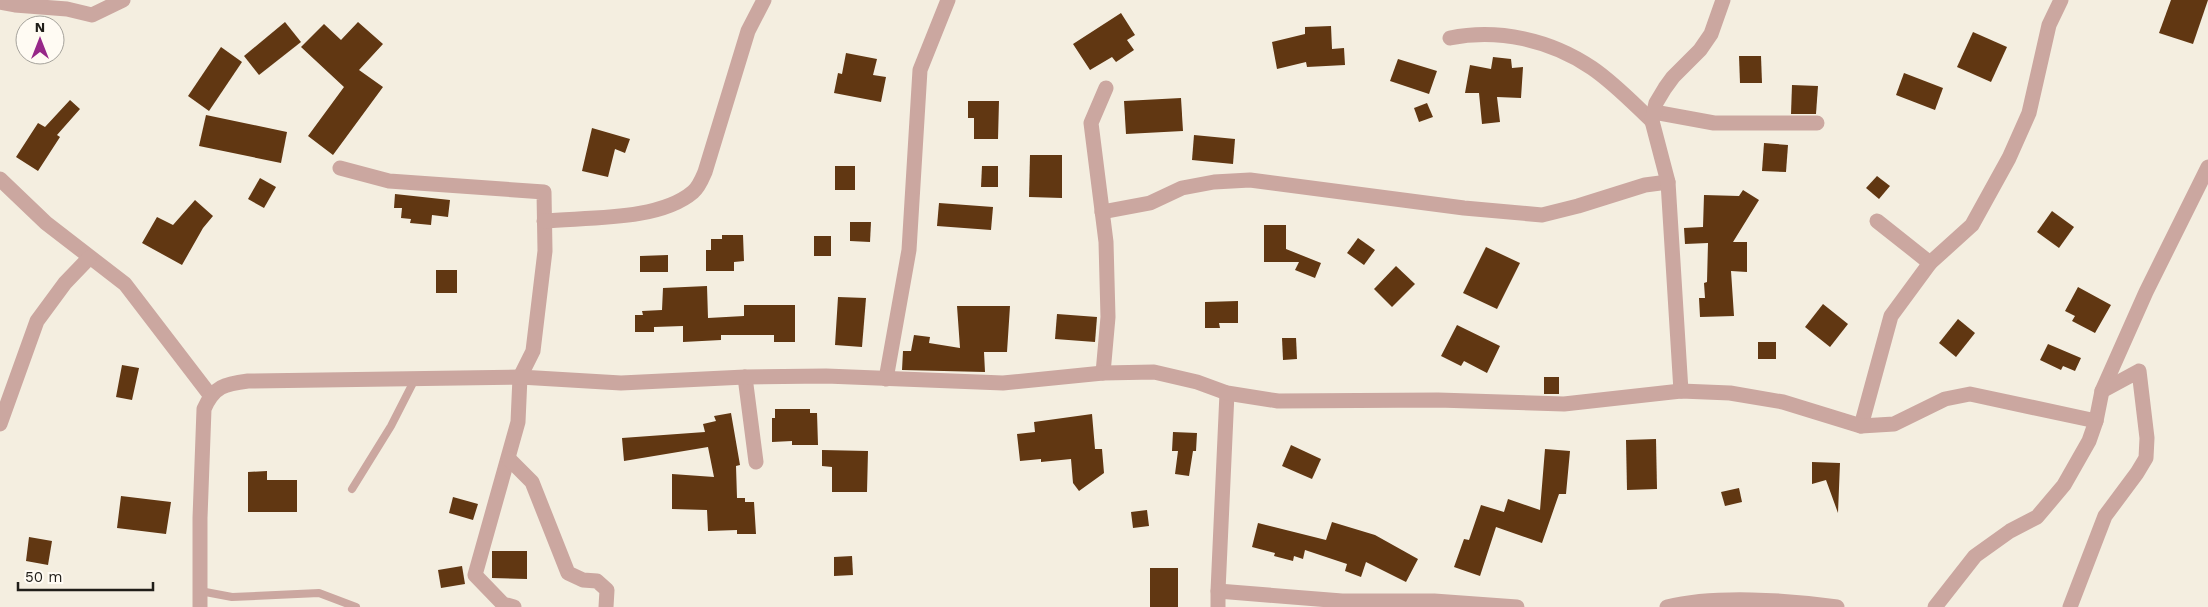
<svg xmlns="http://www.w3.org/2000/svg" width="2208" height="607" viewBox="0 0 2208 607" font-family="'Work Sans',sans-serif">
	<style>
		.building { fill: #613712 }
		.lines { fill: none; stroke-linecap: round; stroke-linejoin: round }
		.service { stroke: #cba7a0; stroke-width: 8 }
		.minor { stroke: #cba7a0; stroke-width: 15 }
	</style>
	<rect width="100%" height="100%" fill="#f4eee0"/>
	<!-- building -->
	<g class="building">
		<polygon points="2171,0 2208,0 2193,44 2159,33"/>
		<polygon points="1121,13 1135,35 1127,40 1134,50 1116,62 1112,57 1090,70 1073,44"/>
		<polygon points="285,22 301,42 259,75 244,56"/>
		<polygon points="358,22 383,44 359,70 383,87 333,155 308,136 344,87 301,47 324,24 341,40"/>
		<polygon points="1331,26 1332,49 1344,48 1345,65 1307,67 1306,62 1277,69 1272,42 1305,34 1305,27"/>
		<polygon points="1973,32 2007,47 1991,82 1957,67"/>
		<polygon points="221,47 242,62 209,111 188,96"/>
		<polygon points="846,53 877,59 873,75 886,77 881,102 834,93 838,73 842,74"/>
		<polygon points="1739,56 1761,56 1762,83 1740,83"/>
		<polygon points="1493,57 1511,59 1512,68 1523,67 1521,98 1497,97 1500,122 1482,124 1479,93 1465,93 1470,65 1491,69"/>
		<polygon points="1398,59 1437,71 1429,94 1390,81"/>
		<polygon points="1904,73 1943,88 1935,110 1896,95"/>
		<polygon points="1792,85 1818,86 1816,114 1791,114"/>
		<polygon points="1181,98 1183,131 1126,134 1124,101"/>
		<polygon points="70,100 80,109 57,135 60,137 38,171 16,157 38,123 45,127"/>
		<polygon points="968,101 999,101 998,139 974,139 974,118 968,118"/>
		<polygon points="1427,103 1433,117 1419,122 1414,108"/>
		<polygon points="206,115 287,132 281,163 199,146"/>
		<polygon points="592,128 630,139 625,153 615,149 608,177 582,171"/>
		<polygon points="1194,135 1235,139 1233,164 1192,160"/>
		<polygon points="1764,143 1788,145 1786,172 1762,171"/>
		<polygon points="1030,155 1062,155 1062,198 1029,197"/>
		<rect x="835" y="166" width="20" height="24"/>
		<polygon points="982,166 998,166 998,187 981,187"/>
		<polygon points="1877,176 1890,186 1879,199 1866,188"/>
		<polygon points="260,178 276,187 264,208 248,199"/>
		<polygon points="1743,190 1759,200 1733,242 1747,242 1747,272 1731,271 1734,316 1700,317 1699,298 1705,298 1704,283 1707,282 1708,243 1685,244 1684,228 1703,227 1704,195 1739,196"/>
		<polygon points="395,194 450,200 448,217 432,215 431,225 410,223 411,219 401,218 402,208 394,208"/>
		<polygon points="195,200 213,216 203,228 182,265 142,243 157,217 173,225"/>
		<polygon points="939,203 993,207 991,230 937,226"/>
		<polygon points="2052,211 2074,227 2059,248 2037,232"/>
		<polygon points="850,222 871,222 870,242 850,241"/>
		<polygon points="1264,225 1286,225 1286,249 1321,263 1315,278 1295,270 1299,262 1264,262"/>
		<polygon points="722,235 743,235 744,261 734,262 734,271 706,271 706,250 711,250 711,239 722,239"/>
		<rect x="814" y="236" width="17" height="20"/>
		<polygon points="1358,238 1375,250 1364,265 1347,253"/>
		<polygon points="1486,247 1520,263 1497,309 1463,293"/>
		<polygon points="668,255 668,272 640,272 640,256"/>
		<polygon points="1396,266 1415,284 1392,307 1374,289"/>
		<rect x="436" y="270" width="21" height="23"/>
		<polygon points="707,286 708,318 744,316 744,305 795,305 795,342 774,342 774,335 721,335 721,340 683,342 683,326 654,327 654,332 635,332 635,315 643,315 642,311 662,310 663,288"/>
		<polygon points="2078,287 2111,305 2095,333 2072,321 2075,316 2065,311"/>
		<polygon points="838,297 866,298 862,347 835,345"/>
		<polygon points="1238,301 1238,323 1219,323 1220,328 1205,328 1205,302"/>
		<polygon points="1823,304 1848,324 1830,347 1805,327"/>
		<polygon points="957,306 1010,306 1007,352 984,352 985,372 902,370 903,351 911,351 914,335 930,337 929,343 960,348"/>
		<polygon points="1057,314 1097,317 1095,342 1055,339"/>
		<polygon points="1958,319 1975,333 1956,357 1939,343"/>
		<polygon points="1457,325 1500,346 1487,373 1464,361 1461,366 1441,356"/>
		<polygon points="1282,338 1296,338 1297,359 1283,360"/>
		<rect x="1758" y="342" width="18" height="17"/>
		<polygon points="2048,344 2081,358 2075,371 2063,366 2061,370 2040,360"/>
		<polygon points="122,365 139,368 132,400 116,397"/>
		<rect x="1544" y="377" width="15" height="17"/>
		<polygon points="775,409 810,409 810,413 817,413 818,445 792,445 792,441 772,442 772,418 775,418"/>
		<polygon points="731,413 740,465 736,466 737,498 745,498 745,502 754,502 756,534 737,534 737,530 708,531 707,510 672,509 672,474 714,477 708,447 624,461 622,438 705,432 703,424 716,421 714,416"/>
		<polygon points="1092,414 1095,449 1102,449 1104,473 1079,491 1073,483 1071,459 1041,462 1041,459 1020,461 1017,434 1035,432 1034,422"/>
		<polygon points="1173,432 1197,433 1196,451 1193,451 1189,476 1175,474 1178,451 1172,451"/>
		<polygon points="1656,439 1657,489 1627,490 1626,440"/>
		<polygon points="1291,445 1321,459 1312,479 1282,466"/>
		<polygon points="1545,449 1570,451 1566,494 1559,494 1542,543 1496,527 1480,576 1454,567 1464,539 1469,540 1481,505 1504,512 1508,499 1540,510"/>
		<polygon points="822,450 868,451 867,492 832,492 832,467 822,466"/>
		<polygon points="1812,462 1840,463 1838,513 1826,480 1812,484"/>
		<polygon points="267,471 267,480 297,480 297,512 248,512 248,472"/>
		<polygon points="1739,488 1742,502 1725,506 1721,492"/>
		<polygon points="121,496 171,502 166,534 117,528"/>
		<polygon points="453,497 478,504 473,520 449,513"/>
		<polygon points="1147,510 1149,526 1133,528 1131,512"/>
		<polygon points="1332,522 1375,535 1418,559 1406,582 1366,562 1361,577 1345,571 1347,564 1305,550 1303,559 1294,556 1293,561 1274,556 1275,553 1252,547 1258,523 1326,540"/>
		<polygon points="29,537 52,541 48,565 26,561"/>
		<polygon points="492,551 527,551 527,579 492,578"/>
		<polygon points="852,556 853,575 834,576 834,557"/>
		<polygon points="462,566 465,584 441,588 438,570"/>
		<rect x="1150" y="568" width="28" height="39"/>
	</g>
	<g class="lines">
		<!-- service -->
		<g class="service">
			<polyline points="352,489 391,426 415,379"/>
			<polyline points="200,591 232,597 319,593 356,607"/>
		</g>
		<!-- minor -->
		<g class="minor">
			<polyline points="0,2 15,5 67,9 92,15 123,0"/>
			<path d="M 1450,38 C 1498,28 1551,40 1592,68 C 1614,83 1633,103 1652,121"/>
			<polyline points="1654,112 1714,123 1817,123"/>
			<polyline points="340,168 389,181 544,192 545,251 533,351 520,377 518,422 475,575 503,604 514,607"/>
			<polyline points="0,179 46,223 125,284 210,395"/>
			<polyline points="1102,212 1150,203 1182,188 1214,182 1250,180 1464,208 1542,215 1578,206 1645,185 1668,182"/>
			<path d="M 544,221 C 588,217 659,221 693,192 C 699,187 702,179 705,172 L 748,31 L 764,0"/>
			<polyline points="1877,221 1930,263"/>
			<polyline points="1103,373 1108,317 1106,242 1091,123 1106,88"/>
			<polyline points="745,377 756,462"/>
			<polyline points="886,379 909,250 920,70 948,0"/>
			<polyline points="1681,391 1668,182 1652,121 1656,103 1665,88 1673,77 1700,50 1711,34 1723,0"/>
			<polyline points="0,424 37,321 65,283 89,258"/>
			<polyline points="1861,426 1891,316 1930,263 1972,225 2009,158 2029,113 2049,25 2061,0"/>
			<polyline points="509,459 532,482 568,573 583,580 597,581 607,590 606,607"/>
			<polyline points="1218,591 1227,393"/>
			<path d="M 200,607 L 200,518 L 204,409 C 214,386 225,384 248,381 L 520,377 L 621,383 L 745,377 L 826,376 L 1003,383 L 1103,373 L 1154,372 L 1197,382 L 1227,393 L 1278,401 L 1438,400 L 1564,404 L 1681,391 L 1730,393 L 1783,402 L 1861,426 L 1894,424 L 1945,399 L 1970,394 L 2096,421"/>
			<polyline points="1218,607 1218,591 1342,601 1434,601 1517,607"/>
			<path d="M 1667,607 C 1715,595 1788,600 1837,607"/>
			<polyline points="1935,607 1975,556 2010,531 2037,517 2064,485 2089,441 2096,421 2102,391 2146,292 2208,167"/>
			<polyline points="2070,607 2105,516 2137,473 2146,458 2147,438 2139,371 2102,391"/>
		</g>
	</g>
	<!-- north arrow -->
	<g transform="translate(40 40)"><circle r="24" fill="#fffbf3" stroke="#a6a39c"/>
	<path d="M0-4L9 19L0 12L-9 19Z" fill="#972889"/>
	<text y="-8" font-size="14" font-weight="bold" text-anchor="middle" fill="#201e19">N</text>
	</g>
	<!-- scale -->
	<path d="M18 582v8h135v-8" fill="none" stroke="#201e19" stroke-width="2.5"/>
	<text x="25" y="582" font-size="15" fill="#201e19" stroke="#fffbf3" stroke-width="4" paint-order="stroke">50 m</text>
</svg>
